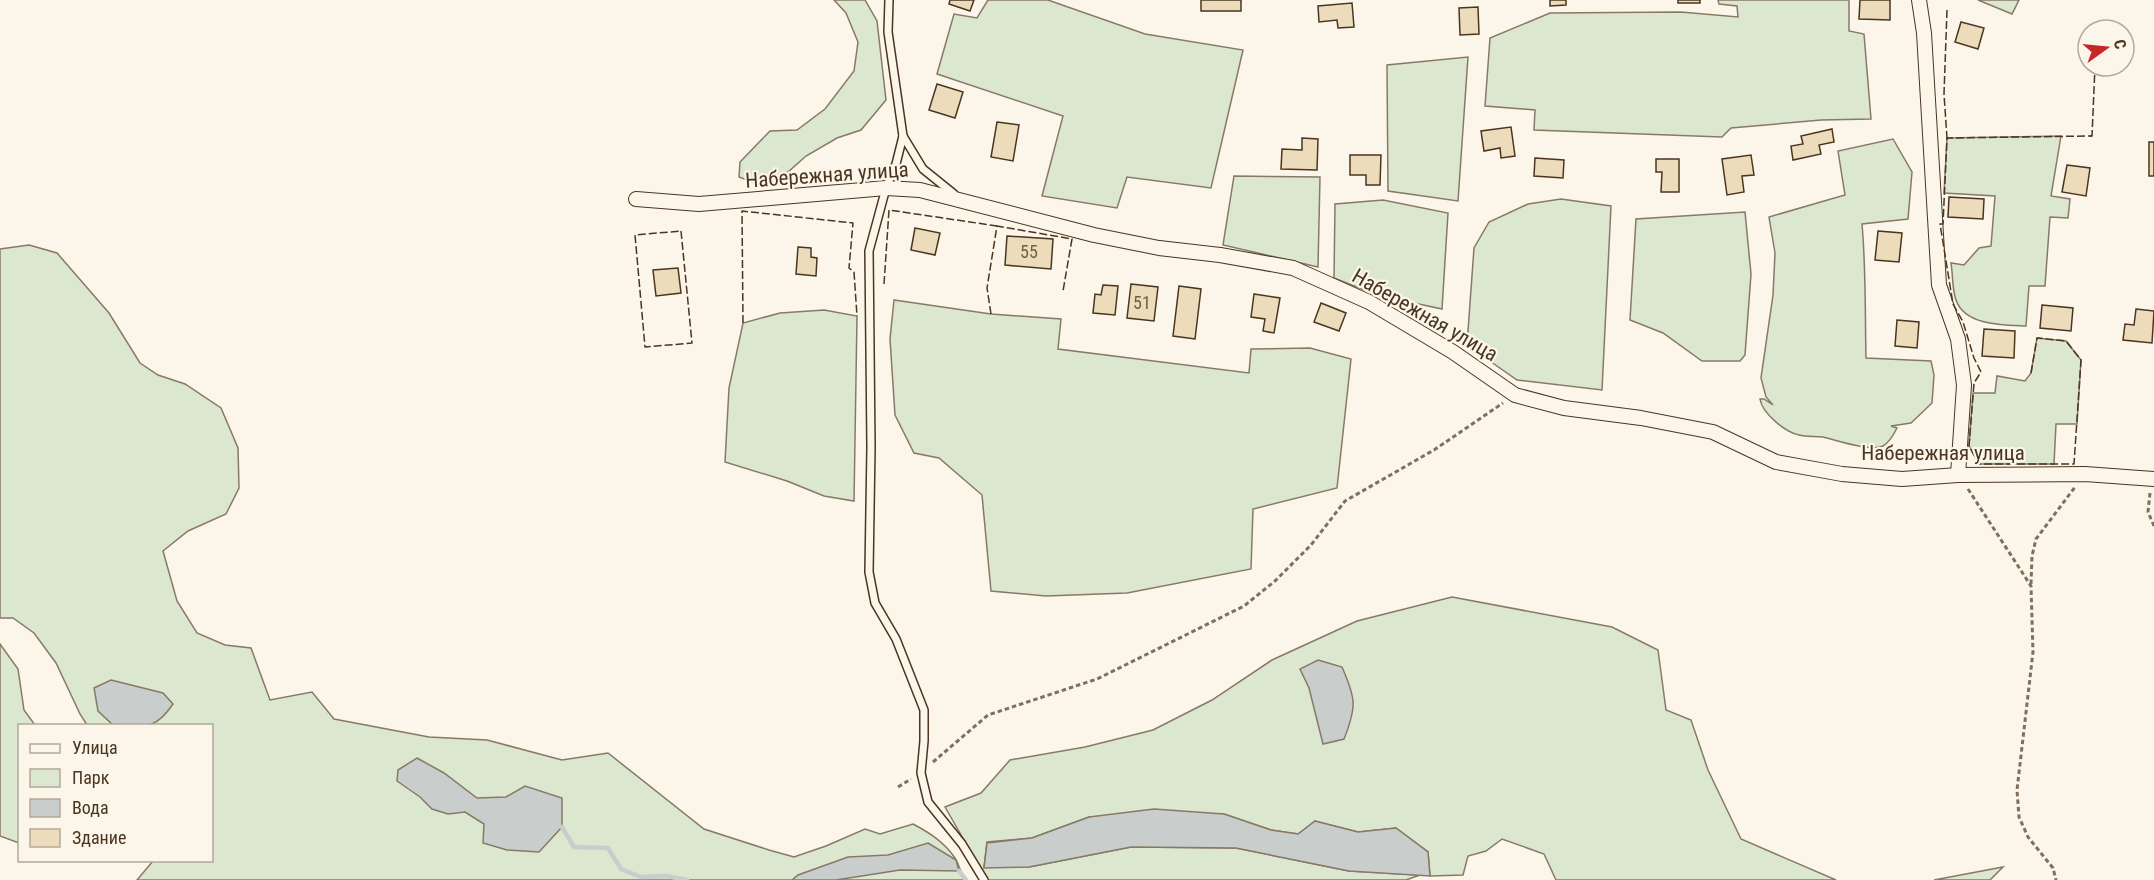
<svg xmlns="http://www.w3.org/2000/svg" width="2154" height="880" viewBox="0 0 2154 880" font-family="'Roboto Condensed',sans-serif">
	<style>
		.green { fill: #dce7d0; stroke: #887966; stroke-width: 1.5 }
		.water { fill: #c9cecd; stroke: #887966; stroke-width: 1.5 }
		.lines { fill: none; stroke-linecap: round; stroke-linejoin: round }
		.stream { stroke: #c9cecd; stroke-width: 4.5 }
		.building { fill: #ecdcbc; stroke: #4a3520; stroke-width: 1.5 }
		.lane-casing { stroke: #4a3520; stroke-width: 10 }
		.street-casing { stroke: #4a3520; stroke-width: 16 }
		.path { stroke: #7f6f5c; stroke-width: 3; stroke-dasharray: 4.5 3; stroke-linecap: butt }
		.lane { stroke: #fbf6e9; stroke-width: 7 }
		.street { stroke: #fbf6e9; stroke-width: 14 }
		.fence { stroke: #4a3520; stroke-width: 1.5; stroke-dasharray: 8 3; stroke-linecap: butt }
		.labels { text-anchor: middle; stroke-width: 4.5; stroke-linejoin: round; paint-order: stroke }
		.number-label { font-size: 18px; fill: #725f47 }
		.street-label { font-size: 21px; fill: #4a3520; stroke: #fbf6e9 }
	</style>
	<rect width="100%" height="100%" fill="#fbf6e9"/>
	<!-- green -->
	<g class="green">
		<polygon points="834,0 865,0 877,21 886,100 861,130 837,138 806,156 788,172 757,184 739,177 740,162 770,131 797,130 825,109 854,71 858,42 846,13"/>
		<polygon points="988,0 1048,0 1145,34 1243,50 1211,188 1127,177 1117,208 1042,196 1063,116 937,74 954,14 977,18"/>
		<polygon points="1718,0 1849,0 1849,31 1864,34 1871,119 1821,120 1731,128 1722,137 1534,130 1535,110 1485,106 1490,38 1550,13 1681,12 1738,17 1737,6 1719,4"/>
		<polygon points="1978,0 2019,0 2012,14"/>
		<polygon points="1468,57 1458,201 1388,191 1387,65"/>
		<path d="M 2061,136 L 2051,196 L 2070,199 L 2068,218 L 2050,217 L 2045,286 L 2029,286 L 2026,326 C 2004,325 1965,326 1956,300 C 1952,289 1953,275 1951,263 L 1964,265 L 1979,248 L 1991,246 L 1995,196 L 1944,193 L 1947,138 Z"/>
		<path d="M 1893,139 L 1912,172 L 1908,219 L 1862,224 C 1866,268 1865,313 1866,358 L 1931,361 L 1934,375 L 1932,403 L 1911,423 L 1891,426 L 1897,428 C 1894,434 1890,442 1883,446 C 1870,452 1836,440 1823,437 C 1815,436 1806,437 1799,435 C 1785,432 1762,413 1760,399 L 1764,399 L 1773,405 L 1766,397 L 1761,378 L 1773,295 L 1775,253 L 1769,217 L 1845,195 L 1838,151 Z"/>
		<polygon points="1234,176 1320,177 1318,267 1223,245"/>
		<polygon points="1561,199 1611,206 1602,390 1517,380 1467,345 1474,248 1489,222 1528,204"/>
		<polygon points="1383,200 1448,213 1442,309 1377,295 1334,278 1335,204"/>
		<polygon points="1745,212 1751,274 1745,355 1740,361 1702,361 1663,333 1630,320 1636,219"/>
		<path d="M 29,245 L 57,253 L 109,313 L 140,363 L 158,375 L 185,384 L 221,408 L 238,448 L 239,488 L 226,514 L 188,531 L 163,551 L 177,601 L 197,633 L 225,645 L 251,648 L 270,700 L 312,692 L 334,719 L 429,737 L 487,740 L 562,760 L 608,753 L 704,829 L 769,850 L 794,857 L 826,846 L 865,829 L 880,834 L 913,824 C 930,833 944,842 955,858 C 960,866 960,873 966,880 L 137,880 L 153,861 L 212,860 L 212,726 L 87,725 L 80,714 L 56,663 L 34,633 L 13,618 L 0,618 L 0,249 Z"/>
		<polygon points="894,300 991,314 1061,319 1058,349 1249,373 1251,349 1310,348 1351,359 1337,488 1253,509 1251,569 1127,593 1046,596 991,591 982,495 939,458 914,453 895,415 890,339"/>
		<polygon points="824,310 857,316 854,501 824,496 787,481 725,462 729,388 743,323 780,313"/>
		<polygon points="2037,338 2066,341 2081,360 2077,424 2056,424 2054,464 1979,464 1969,446 1973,393 1995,393 1997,376 2025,381 2031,373"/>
		<polygon points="1452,597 1612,627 1658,650 1666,710 1691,720 1708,770 1741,839 1836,880 1556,880 1544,854 1502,839 1486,851 1468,856 1463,875 1430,876 1428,852 1396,828 1358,832 1315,821 1298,834 1271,830 1224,814 1089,817 1032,838 987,842 984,867 1029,867 1131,847 1236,848 1349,871 1420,875 1406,880 987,880 945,807 981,793 1010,760 1085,747 1153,730 1212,700 1272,660 1357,621"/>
		<polygon points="0,644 18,669 24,710 35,725 20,726 19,843 0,836"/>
		<polygon points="2003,867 1990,880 1934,880"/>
	</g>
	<!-- water -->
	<g class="water">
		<path d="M 1318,660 L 1342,667 C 1356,699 1357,706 1344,739 L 1323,744 L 1309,688 L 1300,669 Z"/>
		<path d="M 111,680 L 163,693 L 173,704 C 154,732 143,726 113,725 L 98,711 L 94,688 Z"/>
		<polygon points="417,758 444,773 477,798 506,797 525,786 562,798 562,827 539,852 507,850 483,843 484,824 465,812 448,814 432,809 420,797 397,781 398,770"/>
		<polygon points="1154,809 1224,814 1271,830 1298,834 1315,821 1358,832 1396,828 1428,852 1430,876 1349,871 1236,848 1131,847 1029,867 984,868 987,843 1032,838 1089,817"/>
		<polygon points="928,843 956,860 959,871 900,870 836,880 792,880 798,875 848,857 888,855"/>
	</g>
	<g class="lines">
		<!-- stream -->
		<g class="stream">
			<polyline points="562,827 574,847 608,848 621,869 641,877 667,876 687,880"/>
			<polyline points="959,871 966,880"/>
		</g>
	</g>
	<!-- building -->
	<g class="building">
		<polygon points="950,0 974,0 970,11 949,4"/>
		<rect x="1201" y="0" width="40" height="11"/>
		<polygon points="1550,0 1566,0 1566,5 1550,6"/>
		<rect x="1678" y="0" width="22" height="3"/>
		<polygon points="1860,0 1890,0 1890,20 1859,19"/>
		<polygon points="1352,3 1354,27 1338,28 1337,20 1319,22 1318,6"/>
		<polygon points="1478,7 1479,34 1460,35 1459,8"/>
		<polygon points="1961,22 1984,28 1978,49 1955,42"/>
		<polygon points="937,84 963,92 955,118 929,110"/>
		<polygon points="997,122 1019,125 1013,161 991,157"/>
		<polygon points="1511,127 1515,156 1501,158 1500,148 1484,151 1481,131"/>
		<polygon points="1832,129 1834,142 1819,145 1821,154 1793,160 1791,146 1803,144 1801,136"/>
		<polygon points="1302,138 1318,139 1317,170 1281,169 1282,149 1302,150"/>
		<rect x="2149" y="142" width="5" height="34"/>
		<polygon points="1350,155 1381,155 1380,185 1366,185 1366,175 1350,175"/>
		<polygon points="1751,155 1754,175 1742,176 1744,192 1727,195 1722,159"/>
		<polygon points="1535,158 1564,160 1563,178 1534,176"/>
		<polygon points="1656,159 1679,159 1679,192 1661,192 1662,172 1656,172"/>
		<polygon points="2067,165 2090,168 2086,196 2062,192"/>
		<polygon points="1949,197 1984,199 1983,219 1948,217"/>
		<polygon points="915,228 940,233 935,255 911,250"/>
		<polygon points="1878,231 1902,233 1899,262 1875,260"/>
		<polygon points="1007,236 1053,239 1051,269 1005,265"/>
		<polygon points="798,247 811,248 811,257 817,258 816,276 796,274"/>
		<polygon points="678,268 681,293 656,296 653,270"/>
		<polygon points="1131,284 1158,287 1154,321 1127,318"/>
		<polygon points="1103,285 1118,286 1115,315 1093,313 1095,294 1101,295"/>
		<polygon points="1179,286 1201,289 1195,339 1173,336"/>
		<polygon points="1254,294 1280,298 1274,333 1263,331 1265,319 1251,317"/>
		<polygon points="1321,303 1346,313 1339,331 1314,322"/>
		<polygon points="2042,305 2073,308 2071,331 2040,328"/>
		<polygon points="2136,309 2154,311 2152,343 2123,340 2125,324 2134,325"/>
		<polygon points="1897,320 1919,322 1917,348 1895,346"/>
		<polygon points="1984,329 2015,331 2014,358 1982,356"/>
	</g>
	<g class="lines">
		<defs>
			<g id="lane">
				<polyline points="889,0 888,32 903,136 896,164 886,188 869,251 871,447 869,572 875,603 896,639 924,710 924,741 921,773 928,802 962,844 984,880"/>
				<polyline points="903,136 923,169 954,194"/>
			</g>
			<g id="street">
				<polyline points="1919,0 1924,33 1939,285 1958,339 1964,385 1958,475"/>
				<polyline points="636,199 699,204 886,188 920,190 1094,235 1159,248 1220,255 1293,268 1369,302 1453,352 1515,395 1564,408 1641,418 1713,432 1776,462 1842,474 1902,479 1958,475 2085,474 2154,479"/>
			</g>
		</defs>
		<!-- lane casing -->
		<use href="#lane" class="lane-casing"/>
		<!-- street casing -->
		<use href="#street" class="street-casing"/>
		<!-- path -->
		<g class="path">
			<polyline points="1968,489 2031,586 2033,652 2017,790 2019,817 2028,837 2053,868 2056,880"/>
			<polyline points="2150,493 2148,512 2154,526"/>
			<polyline points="2031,584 2032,556 2036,539 2075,487"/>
			<polyline points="933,762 988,715 1097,679 1244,606 1275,581 1311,545 1345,501 1434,450 1503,403"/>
			<polyline points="898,787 911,779"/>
		</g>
		<!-- lane -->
		<use href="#lane" class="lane"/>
		<!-- street -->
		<use href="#street" class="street"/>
		<!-- fence -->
		<g class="fence">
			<polyline points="1947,10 1944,94 1947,138 1949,138"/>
			<polyline points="2090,136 2092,136 2095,66"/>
			<polygon points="681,231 692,343 645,347 635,235"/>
			<polyline points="884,284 889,210 997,226"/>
			<polyline points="991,314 987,288 997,226 1072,239 1063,291"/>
			<polyline points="743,323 742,211 853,223 849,268 854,272 857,316"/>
			<polyline points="2031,373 2037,338 2066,341 2081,360 2074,464 1979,464 1969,446 1974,383 1981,372 1974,358 1963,322 1953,304 1940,224 1943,224 1947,138 2092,136"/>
		</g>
	</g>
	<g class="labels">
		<!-- number labels -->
		<g class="number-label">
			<text x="1029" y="258">55</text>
			<text x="1142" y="309">51</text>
		</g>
		<!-- street labels -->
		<g class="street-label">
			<text transform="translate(827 175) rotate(-4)" y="7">Набережная улица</text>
			<text transform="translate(1425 315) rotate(30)" y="7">Набережная улица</text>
			<text x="1943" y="460">Набережная улица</text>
		</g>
	</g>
	<!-- legend -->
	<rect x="18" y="724" width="195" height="138" fill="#fbf6e9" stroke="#b4a999" stroke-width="1.5"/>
	<rect x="30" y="744" width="30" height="9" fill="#fbf6e9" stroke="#b4a999" stroke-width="1.5"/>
	<text x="72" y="754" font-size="18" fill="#4a3520">Улица</text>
	<rect x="30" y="769" width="30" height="18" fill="#dce7d0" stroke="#b4a999" stroke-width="1.5"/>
	<text x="72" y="784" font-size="18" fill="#4a3520">Парк</text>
	<rect x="30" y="799" width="30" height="18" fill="#c9cecd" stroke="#b4a999" stroke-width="1.5"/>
	<text x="72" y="814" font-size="18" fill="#4a3520">Вода</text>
	<rect x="30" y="829" width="30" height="18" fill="#ecdcbc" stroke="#b4a999" stroke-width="1.5"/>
	<text x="72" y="844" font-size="18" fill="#4a3520">Здание</text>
	<!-- north arrow -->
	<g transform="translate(2106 48) rotate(75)"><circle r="28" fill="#fbf6e9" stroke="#b4a999" stroke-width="1.5"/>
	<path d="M0-4.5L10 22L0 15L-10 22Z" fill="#c62828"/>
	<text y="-9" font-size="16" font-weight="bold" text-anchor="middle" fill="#4a3520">С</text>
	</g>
</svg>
